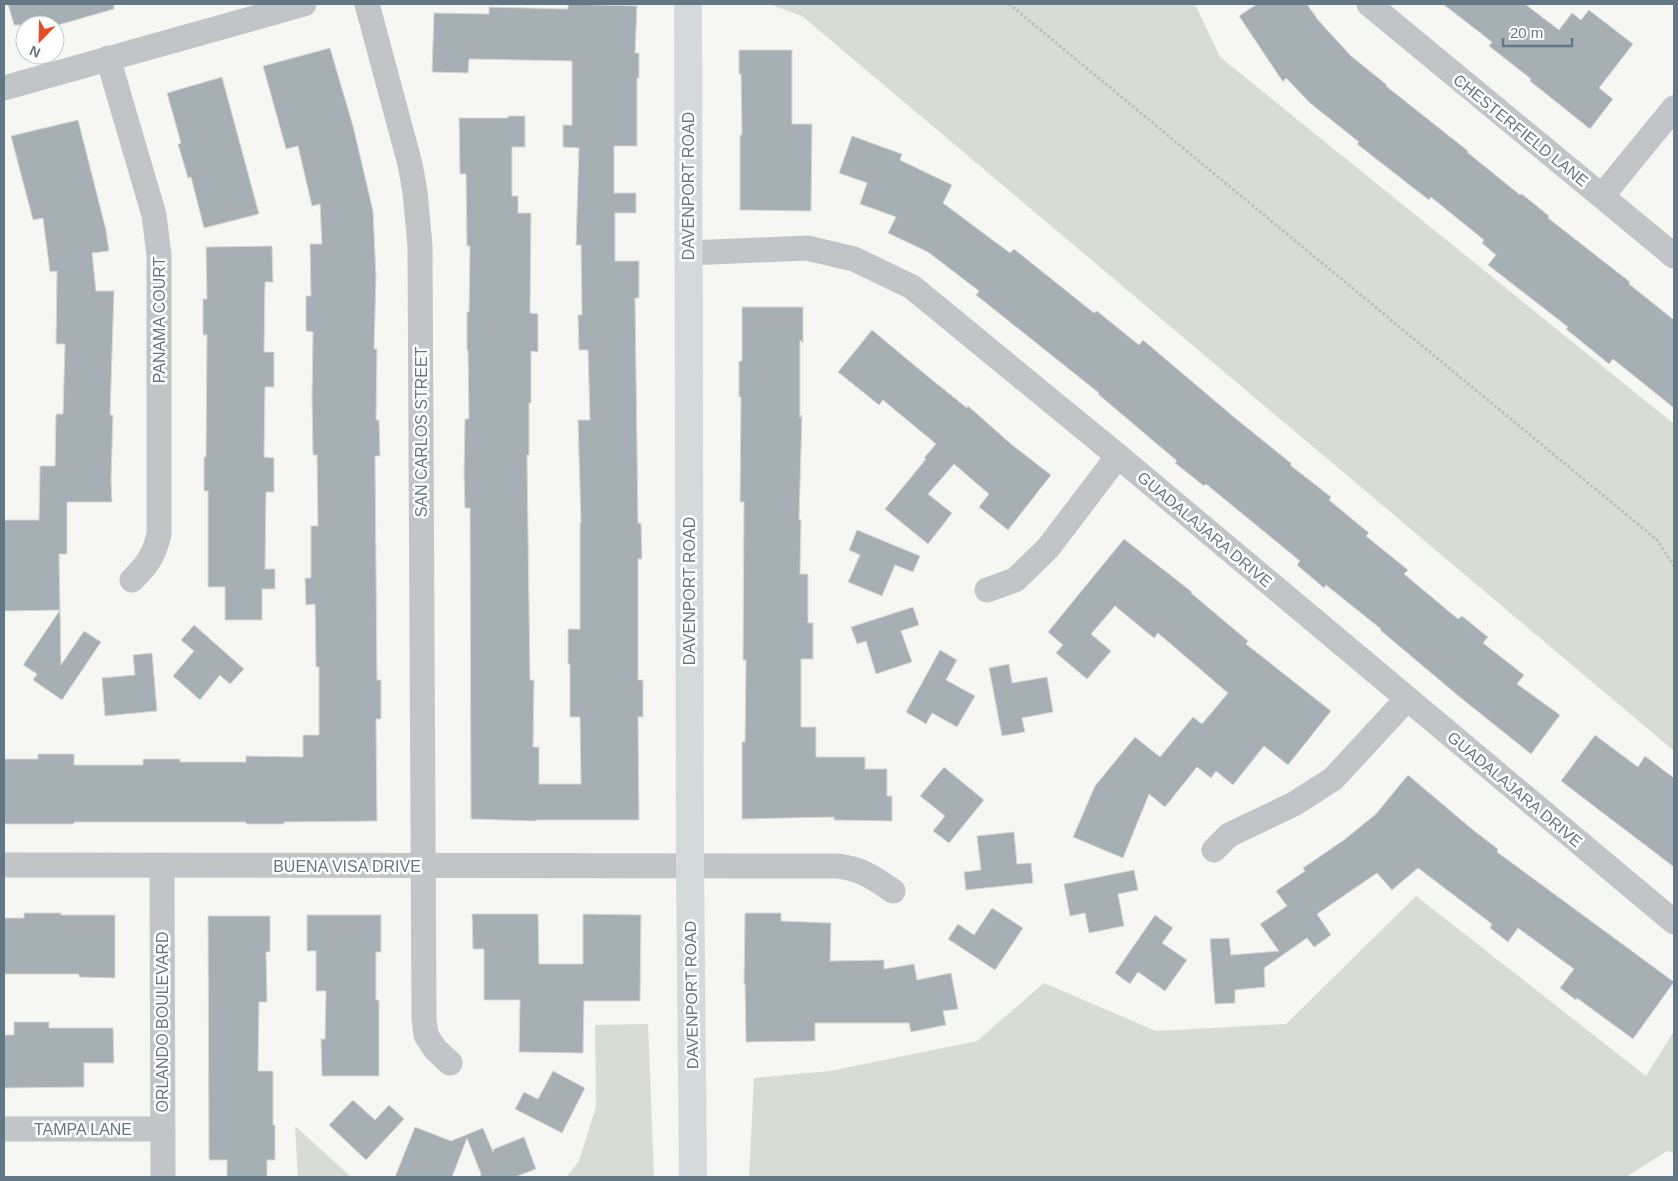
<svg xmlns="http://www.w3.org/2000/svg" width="1678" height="1181" viewBox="0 0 1678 1181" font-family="Helvetica,sans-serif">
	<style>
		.green { fill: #d7ddd4 }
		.building { fill: #a6afb4; stroke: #d8d8d5 }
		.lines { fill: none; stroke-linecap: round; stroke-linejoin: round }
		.path { stroke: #bbbec0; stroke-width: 3; stroke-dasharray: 2.5 2.5; stroke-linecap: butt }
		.street { stroke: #c1c5c8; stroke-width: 25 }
		.secondary { stroke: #d4d9dc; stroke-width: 28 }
		.labels { text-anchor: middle; stroke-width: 5; stroke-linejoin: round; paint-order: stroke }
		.street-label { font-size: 16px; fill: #647784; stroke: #fff }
	</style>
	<rect width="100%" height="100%" fill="#f6f6f3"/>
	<!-- green -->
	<g class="green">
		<polygon points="769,4 1195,4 1220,57 1674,424 1674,751 802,16"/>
		<polygon points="1416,896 1646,1076 1674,1031 1674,1153 1667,1151 1626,1177 749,1177 754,1078 830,1071 977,1041 1044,983 1156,1031 1286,1024"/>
		<polygon points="648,1024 654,1177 567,1177 579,1161 596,1107 595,1025"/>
		<polygon points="295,1126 351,1177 298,1177"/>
	</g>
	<!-- building -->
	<g class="building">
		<polygon points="8,4 114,4 114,9 58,25 14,25"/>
		<polygon points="568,4 637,6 635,53 639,53 639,78 637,78 637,146 614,146 614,193 636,193 636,213 615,213 615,261 639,261 639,298 635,298 638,523 641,523 642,559 638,559 638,680 643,680 643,717 638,717 639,820 536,820 536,821 471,819 470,508 465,508 464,473 465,419 469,419 468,350 467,350 467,312 469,312 470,246 467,246 466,174 460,174 459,118 508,118 508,116 525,116 525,147 512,147 512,196 518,196 518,213 531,213 530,313 538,314 538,352 531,351 531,403 529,403 529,455 527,455 530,680 534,680 533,747 539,747 539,784 581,784 580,717 570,717 570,664 568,664 568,629 580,629 580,523 581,523 578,420 590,420 588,350 579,350 578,315 582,315 581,245 576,245 579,148 563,147 563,125 572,125 572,61 469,59 468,73 432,72 434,13 489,14 489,7 568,9"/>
		<polygon points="1257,4 1307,4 1318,20 1351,56 1387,85 1386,86 1468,151 1467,152 1520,195 1522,194 1549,216 1548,218 1630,282 1629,284 1674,320 1674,408 1613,359 1609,364 1566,329 1568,327 1488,265 1496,255 1482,243 1484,240 1431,197 1429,200 1357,144 1359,142 1310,103 1286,78 1283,82 1239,16"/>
		<polygon points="1443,4 1525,4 1559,30 1572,13 1581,20 1589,10 1633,44 1599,88 1613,99 1590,129 1530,81 1531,79 1489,46 1492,42"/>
		<polygon points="330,48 353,126 373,211 376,276 374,349 377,349 376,420 379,420 380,456 375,456 377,680 381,680 381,719 376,719 377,821 284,822 284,824 246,824 246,822 74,822 74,824 4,824 4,759 38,759 38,754 74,754 74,765 143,765 143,759 180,759 180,762 246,762 246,756 303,757 303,735 319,735 319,667 316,667 315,604 306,605 305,578 311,578 311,526 318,526 317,455 313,455 312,399 313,332 306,331 306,296 311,296 310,244 322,244 320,204 312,206 298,146 286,149 263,66"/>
		<polygon points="739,50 792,50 792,124 812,124 811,211 740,210 740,135 742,135 741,74 739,74"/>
		<polygon points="222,77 259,214 204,228 191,177 188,178 178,144 181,143 167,93"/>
		<polygon points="78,120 106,230 109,251 92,253 96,291 114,291 110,415 113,415 111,479 112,502 67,502 67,554 59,554 61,665 84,631 101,642 62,700 33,680 37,674 23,665 60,610 4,611 4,520 39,520 40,466 55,466 56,414 63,414 65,344 56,344 57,271 50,272 43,218 33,220 11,136"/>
		<polygon points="852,136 902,154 900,160 952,185 943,203 1010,253 1014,249 1094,313 1097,311 1139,345 1143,340 1235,418 1292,464 1290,465 1331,497 1329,500 1369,533 1366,536 1408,570 1404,574 1458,619 1462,616 1488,637 1483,643 1524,675 1517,684 1560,715 1531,754 1461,698 1380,630 1381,629 1326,585 1324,588 1297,565 1300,561 1206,484 1204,486 1175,463 1177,461 1098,394 1099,393 976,295 979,291 928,252 888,233 896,217 860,204 867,183 839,173"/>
		<polygon points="272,246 273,282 265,282 264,352 274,352 274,387 265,387 264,457 274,458 274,492 266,492 265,569 275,569 275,589 262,589 262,620 225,620 225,587 208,587 208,491 204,491 204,457 206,457 207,335 203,335 203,299 207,299 206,247"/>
		<polygon points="742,307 803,307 803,343 800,340 800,418 802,415 799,520 801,520 800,574 808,574 808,623 813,623 813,659 801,659 801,727 816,727 816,757 865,757 865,769 887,769 887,796 892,796 892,821 834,820 834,817 742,819 742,742 745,742 746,660 743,660 744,502 740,502 741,397 739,397 739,361 742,361"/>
		<polygon points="872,330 926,375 967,408 968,406 1011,444 1051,475 1008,530 979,507 989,494 954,464 928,494 952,513 928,544 885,509 926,459 924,458 936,444 883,400 879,405 838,372"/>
		<polygon points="857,530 920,556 913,572 895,565 882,596 848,582 860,555 849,550"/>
		<polygon points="1124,539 1192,592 1191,593 1248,641 1246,644 1331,711 1288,765 1264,746 1233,785 1216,771 1211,778 1197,767 1165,807 1149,794 1123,858 1073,837 1095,786 1135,737 1160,757 1193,717 1202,724 1228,693 1158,633 1154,638 1115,606 1091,634 1111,651 1087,679 1056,653 1063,645 1048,632"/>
		<polygon points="913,607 919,625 901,631 912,662 876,674 866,641 857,644 851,627"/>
		<polygon points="194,625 244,669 230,684 220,675 200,700 173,676 194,651 181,640"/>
		<polygon points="940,650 957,660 946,680 975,696 957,727 932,713 926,724 906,712"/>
		<polygon points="152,653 157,711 105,716 102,678 135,675 133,655"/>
		<polygon points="1009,664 1012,683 1047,677 1053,712 1022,718 1025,732 1002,736 989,668"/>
		<polygon points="1595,735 1638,767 1645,756 1674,778 1674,867 1561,781"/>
		<polygon points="944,767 984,800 949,843 933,831 945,816 920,796"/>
		<polygon points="1408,775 1473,830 1498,849 1497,852 1674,982 1633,1039 1577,998 1576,1000 1560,988 1574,969 1518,928 1508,942 1490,928 1492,924 1418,868 1392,890 1377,873 1317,914 1331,935 1314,947 1307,938 1264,968 1265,987 1235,990 1235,1003 1215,1004 1210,939 1229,938 1231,955 1279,951 1260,924 1287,906 1276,891 1305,871 1303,868 1344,840 1376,814"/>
		<polygon points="1014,832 1017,864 1031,863 1033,883 966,890 964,872 981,870 977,836"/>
		<polygon points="1134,870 1138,890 1118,894 1124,926 1089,933 1085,913 1070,916 1064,884"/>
		<polygon points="992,908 1023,928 995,970 948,939 958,924 974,935"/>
		<polygon points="24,913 61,913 61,915 115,915 115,978 79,977 79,974 4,974 4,918 24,918"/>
		<polygon points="745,913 781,913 781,921 831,923 830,961 884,960 884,969 914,964 917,980 951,973 958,1009 943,1011 946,1025 911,1032 909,1023 815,1023 815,1041 746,1042 745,984 744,984"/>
		<polygon points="472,914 538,914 539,964 583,964 583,914 641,915 640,1001 584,1001 583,1053 519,1052 520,1000 484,1000 484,949 473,949"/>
		<polygon points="307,915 381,915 381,952 376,952 376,1000 379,1000 379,1076 322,1076 321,1039 325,1039 326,991 316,991 316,951 307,951"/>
		<polygon points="1155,915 1173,928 1162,943 1187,960 1165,991 1138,972 1130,984 1115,973"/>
		<polygon points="208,916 270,916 270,952 266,952 267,1002 259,1002 258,1071 273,1071 273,1125 275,1125 275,1160 267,1160 267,1177 227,1177 227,1160 209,1160"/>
		<polygon points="14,1022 49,1022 49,1028 113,1028 114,1063 84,1063 84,1087 4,1088 4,1035 14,1035"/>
		<polygon points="553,1071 585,1088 562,1133 515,1109 524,1092 538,1099"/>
		<polygon points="353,1100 375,1120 389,1105 404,1119 366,1160 329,1125"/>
		<polygon points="415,1127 451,1141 483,1128 493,1152 494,1149 524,1137 536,1169 515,1177 480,1177 481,1174 467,1138 452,1177 395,1177"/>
	</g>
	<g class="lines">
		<!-- path -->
		<polyline class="path" points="1009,4 1657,540 1674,566"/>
		<!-- street -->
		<g class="street">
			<polyline points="367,4 410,164 415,192 420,246 424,1019 426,1035 435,1049 450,1063"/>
			<polyline points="1369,4 1674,256"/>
			<path d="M 108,58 L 154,215 L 159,255 L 159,534 C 154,556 147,565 132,580"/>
			<polyline points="4,88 304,4"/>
			<polyline points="1602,196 1674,108"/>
			<polyline points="688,253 807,248 854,259 912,287 1118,456 1674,922"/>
			<polyline points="987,590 1015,580 1048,548 1118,456"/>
			<polyline points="1214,850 1229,835 1294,804 1333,779 1407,699"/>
			<path d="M 4,865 L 837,866 C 862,869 873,877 893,891"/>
			<polyline points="162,866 163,1177"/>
			<polyline points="4,1129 162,1129"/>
		</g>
		<!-- secondary -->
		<polyline class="secondary" points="688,4 690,866 693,1177"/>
	</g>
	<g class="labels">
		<!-- street labels -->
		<g class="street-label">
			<text transform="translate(1521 130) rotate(39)" y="6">CHESTERFIELD LANE</text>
			<text transform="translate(688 186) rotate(-90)" y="6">DAVENPORT ROAD</text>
			<text transform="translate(159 320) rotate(-90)" y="6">PANAMA COURT</text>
			<text transform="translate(421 432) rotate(-90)" y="6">SAN CARLOS STREET</text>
			<text transform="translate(1205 529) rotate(40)" y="6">GUADALAJARA DRIVE</text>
			<text transform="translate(689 591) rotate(-90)" y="6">DAVENPORT ROAD</text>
			<text transform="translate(1515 789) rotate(40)" y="6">GUADALAJARA DRIVE</text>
			<text x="347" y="872">BUENA VISA DRIVE</text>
			<text transform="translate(691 995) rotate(-91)" y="6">DAVENPORT ROAD</text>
			<text transform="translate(162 1022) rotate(-90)" y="6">ORLANDO BOULEVARD</text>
			<text x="83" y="1135">TAMPA LANE</text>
		</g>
	</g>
	<!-- border -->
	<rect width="1678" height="1181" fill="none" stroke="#647784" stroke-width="10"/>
	<!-- north arrow -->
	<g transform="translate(40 40) rotate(203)"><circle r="24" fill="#ffffff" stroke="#c1c9ce"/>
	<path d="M0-4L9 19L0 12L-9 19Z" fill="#e74d21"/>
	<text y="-8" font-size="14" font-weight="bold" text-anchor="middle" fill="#647784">N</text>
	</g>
	<!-- scale -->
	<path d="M1503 38v8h69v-8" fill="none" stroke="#647784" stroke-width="2.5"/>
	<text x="1510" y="38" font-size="15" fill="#647784" stroke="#ffffff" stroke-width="4" paint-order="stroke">20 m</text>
</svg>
